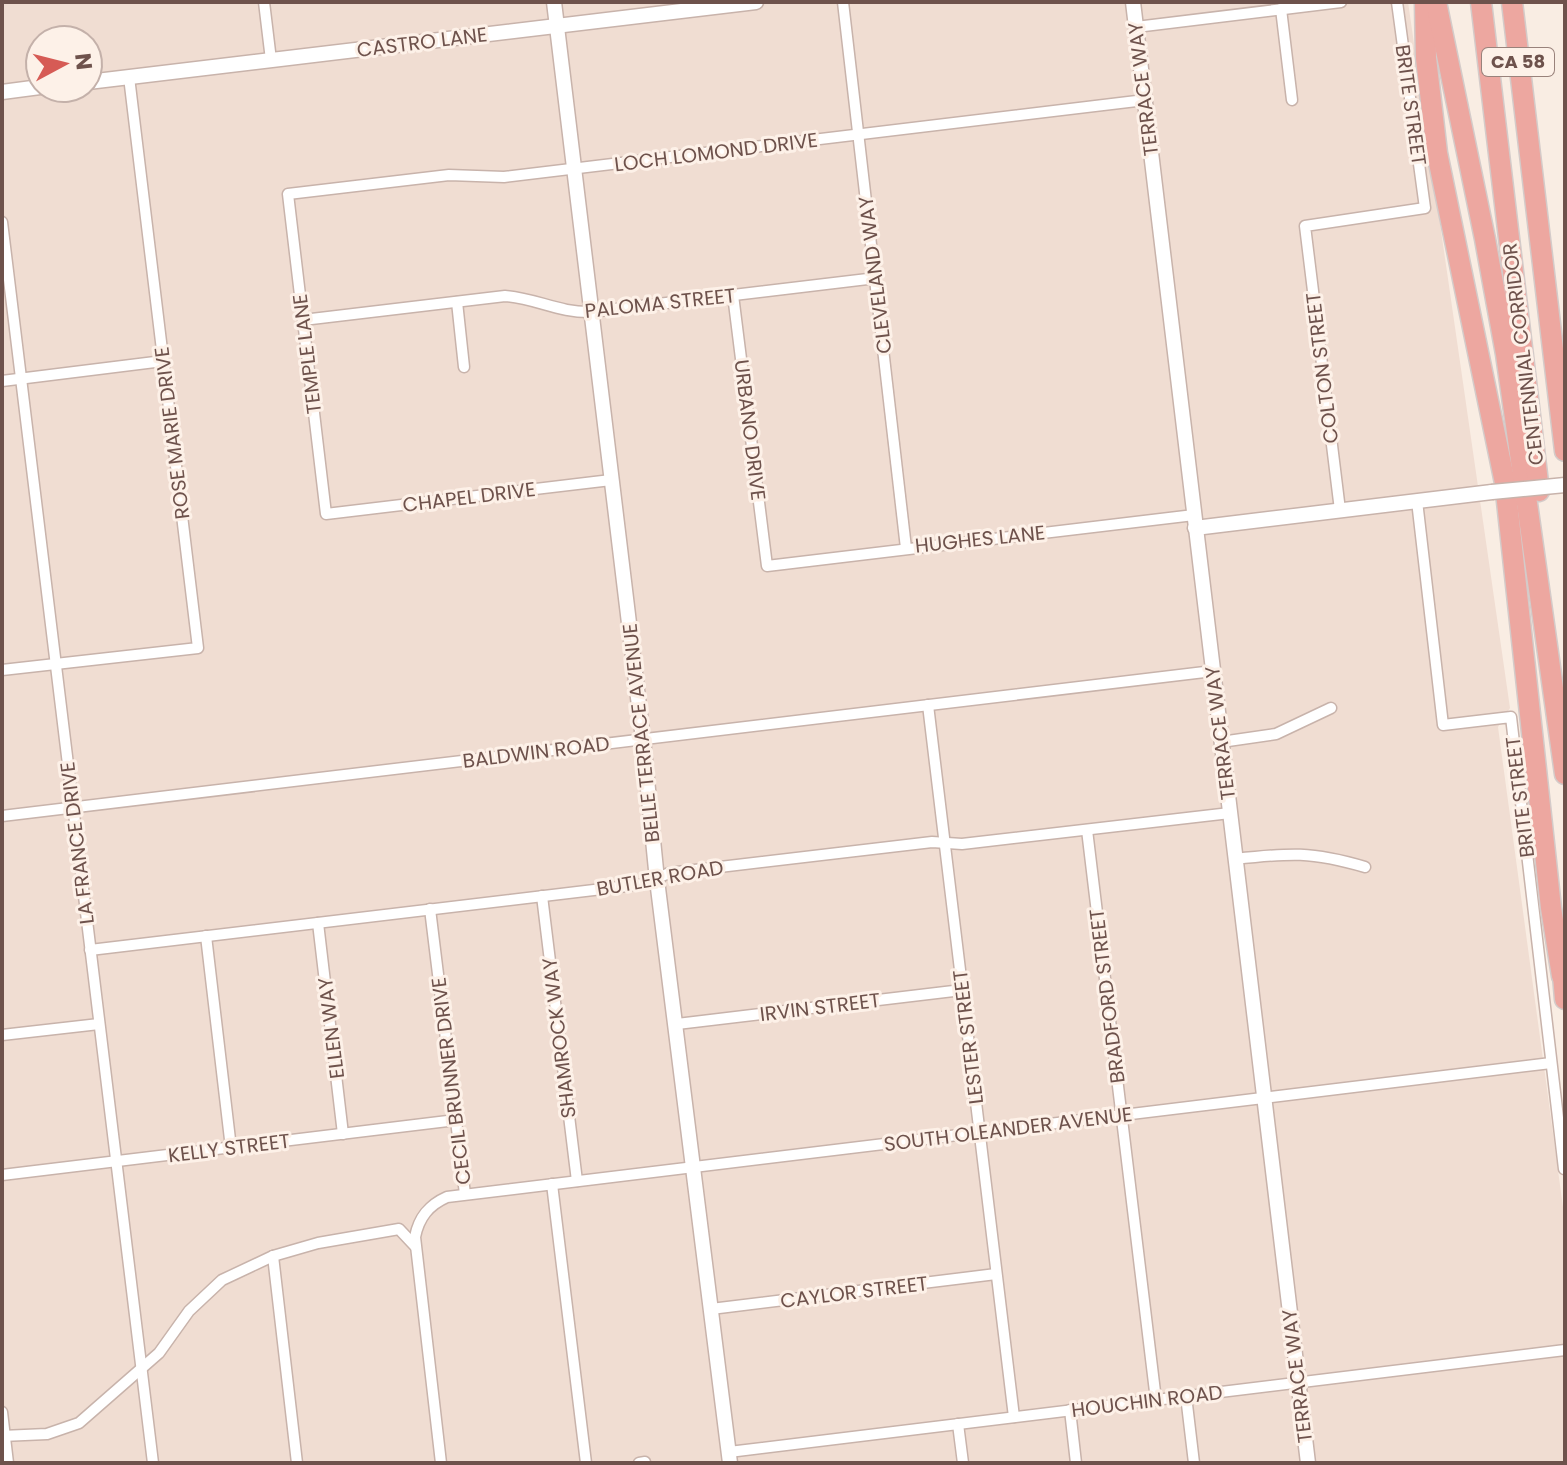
<svg xmlns="http://www.w3.org/2000/svg" width="1567" height="1465" viewBox="0 0 1567 1465" font-family="Poppins,sans-serif">
	<style>
		.residential { fill: #f0ddd2; fill-rule: evenodd }
		.lines { fill: none; stroke-linecap: round; stroke-linejoin: round }
		.minor-casing { stroke: #c8b3ab; stroke-width: 13 }
		.tertiary-casing { stroke: #c8b3ab; stroke-width: 17 }
		.motorway-casing { stroke: #d4cbc9; stroke-width: 23 }
		.minor { stroke: #fff; stroke-width: 10 }
		.tertiary { stroke: #fff; stroke-width: 14 }
		.motorway { stroke: #eda7a0; stroke-width: 20 }
		.tertiary-bridge-casing { stroke: #c8b3ab; stroke-width: 17; stroke-linecap: butt }
		.tertiary-bridge { stroke: #fff; stroke-width: 14 }
		.labels { text-anchor: middle; stroke-width: 6; stroke-linejoin: round; paint-order: stroke }
		.shield { fill: #fdf1e8; stroke: #99827b; stroke-width: 2 }
		.shield-label { font-size: 18px; font-weight: bold; fill: #6e524c }
		.street-label { font-size: 20px; fill: #6e524c; stroke: #fdf1e8 }
	</style>
	<rect width="100%" height="100%" fill="#f9ede3"/>
	<!-- residential -->
	<path class="residential" d="M 2,2 L 1408,2 L 1510,708 L 1498,727 L 1565,1222 L 1565,1463 L 2,1463 ZM 40,40 L 88,40 L 88,88 L 40,88 Z"/>
	<g class="lines">
		<defs>
			<g id="minor">
				<polyline points="264,2 271,60"/>
				<polyline points="843,2 906,548"/>
				<polyline points="1281,9 1292,100"/>
				<polyline points="1136,27 1341,2"/>
				<polyline points="2,222 153,1463"/>
				<polyline points="733,295 767,566 1194,515"/>
				<polyline points="457,302 464,367"/>
				<path d="M 303,320 L 505,296 C 535,298 560,313 591,312 L 876,278"/>
				<polyline points="2,381 163,361"/>
				<polyline points="611,480 326,514 288,194 449,175 504,177 1145,100"/>
				<polyline points="1417,501 1443,725 1511,717 1564,1169"/>
				<polyline points="1340,510 1305,226 1425,208 1397,2"/>
				<polyline points="2,670 198,648 129,77"/>
				<polyline points="928,705 1014,1417"/>
				<polyline points="1221,742 1276,734 1331,708"/>
				<polyline points="2,816 1213,671"/>
				<polyline points="1087,830 1156,1400"/>
				<path d="M 1235,859 C 1290,853 1311,851 1365,867"/>
				<polyline points="542,896 577,1181"/>
				<polyline points="430,909 465,1194"/>
				<polyline points="318,923 343,1134"/>
				<polyline points="206,936 231,1148"/>
				<polyline points="90,950 644,884 669,873 932,842 962,844 1230,813"/>
				<polyline points="677,1024 962,990"/>
				<polyline points="2,1035 99,1024"/>
				<polyline points="2,1175 456,1120"/>
				<polyline points="552,1184 586,1463"/>
				<polyline points="273,1256 297,1463"/>
				<polyline points="711,1309 996,1274"/>
				<polyline points="1186,1396 1194,1463"/>
				<polyline points="1070,1410 1076,1463"/>
				<polyline points="2,1412 8,1463"/>
				<polyline points="958,1424 963,1463"/>
				<polyline points="2,1436 47,1434 79,1423 159,1353 189,1311 222,1280 273,1256 318,1243 399,1229 415,1246"/>
				<polyline points="729,1452 1565,1350"/>
				<path d="M 441,1463 L 415,1237 C 419,1217 429,1205 447,1197 L 1551,1063"/>
				<polyline points="639,1463 645,1462"/>
			</g>
			<g id="tertiary">
				<polyline points="554,2 643,739 657,880 730,1463"/>
				<polyline points="1133,2 1308,1463"/>
				<polyline points="88,82 756,2"/>
				<polyline points="2,92 40,87"/>
				<polyline points="1195,528 1492,492"/>
			</g>
			<g id="motorway">
				<polyline points="1425,2 1426,58 1437,153 1505,483 1551,908 1562,976"/>
				<polyline points="1436,2 1485,239 1506,354 1565,774"/>
				<polyline points="1481,2 1539,491"/>
				<polyline points="1512,2 1565,451"/>
				<polyline points="1562,963 1565,999"/>
			</g>
		</defs>
		<!-- minor casing -->
		<use href="#minor" class="minor-casing"/>
		<!-- tertiary casing -->
		<use href="#tertiary" class="tertiary-casing"/>
		<!-- motorway casing -->
		<use href="#motorway" class="motorway-casing"/>
		<!-- minor -->
		<use href="#minor" class="minor"/>
		<!-- tertiary -->
		<use href="#tertiary" class="tertiary"/>
		<!-- motorway -->
		<use href="#motorway" class="motorway"/>
		<defs>
			<polyline id="tertiary-bridge" points="1492,492 1565,485"/>
		</defs>
		<!-- tertiary-bridge casing -->
		<use href="#tertiary-bridge" class="tertiary-bridge-casing"/>
		<!-- tertiary-bridge -->
		<use href="#tertiary-bridge" class="tertiary-bridge"/>
	</g>
	<g class="labels">
		<!-- shield labels -->
		<rect class="shield" x="1482" y="48" width="72" height="28" rx="6"/>
		<g class="shield-label">
			<text x="1518" y="68">CA 58</text>
		</g>
		<!-- street labels -->
		<g class="street-label">
			<text transform="translate(422 42) rotate(-7)" y="7">CASTRO LANE</text>
			<text transform="translate(1143 89) rotate(-97)" y="7">TERRACE WAY</text>
			<text transform="translate(1411 105) rotate(82)" y="7">BRITE STREET</text>
			<text transform="translate(716 152) rotate(-7)" y="7">LOCH LOMOND DRIVE</text>
			<text transform="translate(875 275) rotate(-97)" y="7">CLEVELAND WAY</text>
			<text transform="translate(660 303) rotate(-6)" y="7">PALOMA STREET</text>
			<text transform="translate(307 354) rotate(-97)" y="7">TEMPLE LANE</text>
			<text transform="translate(1523 354) rotate(-97)" y="7">CENTENNIAL CORRIDOR</text>
			<text transform="translate(1322 368) rotate(-97)" y="7">COLTON STREET</text>
			<text transform="translate(750 430) rotate(83)" y="7">URBANO DRIVE</text>
			<text transform="translate(172 433) rotate(-97)" y="7">ROSE MARIE DRIVE</text>
			<text transform="translate(469 497) rotate(-7)" y="7">CHAPEL DRIVE</text>
			<text transform="translate(980 539) rotate(-6)" y="7">HUGHES LANE</text>
			<text transform="translate(641 733) rotate(-96)" y="7">BELLE TERRACE AVENUE</text>
			<text transform="translate(1220 733) rotate(-97)" y="7">TERRACE WAY</text>
			<text transform="translate(536 752) rotate(-7)" y="7">BALDWIN ROAD</text>
			<text transform="translate(1520 797) rotate(-97)" y="7">BRITE STREET</text>
			<text transform="translate(77 843) rotate(-97)" y="7">LA FRANCE DRIVE</text>
			<text transform="translate(660 878) rotate(-10)" y="7">BUTLER ROAD</text>
			<text transform="translate(1107 996) rotate(-97)" y="7">BRADFORD STREET</text>
			<text transform="translate(820 1007) rotate(-7)" y="7">IRVIN STREET</text>
			<text transform="translate(331 1028) rotate(-97)" y="7">ELLEN WAY</text>
			<text transform="translate(968 1037) rotate(-97)" y="7">LESTER STREET</text>
			<text transform="translate(559 1038) rotate(-97)" y="7">SHAMROCK WAY</text>
			<text transform="translate(451 1081) rotate(-97)" y="7">CECIL BRUNNER DRIVE</text>
			<text transform="translate(1008 1129) rotate(-7)" y="7">SOUTH OLEANDER AVENUE</text>
			<text transform="translate(229 1148) rotate(-7)" y="7">KELLY STREET</text>
			<text transform="translate(854 1292) rotate(-7)" y="7">CAYLOR STREET</text>
			<text transform="translate(1297 1376) rotate(-97)" y="7">TERRACE WAY</text>
			<text transform="translate(1147 1401) rotate(-7)" y="7">HOUCHIN ROAD</text>
		</g>
	</g>
	<!-- border -->
	<rect width="1567" height="1465" fill="none" stroke="#6e524c" stroke-width="8"/>
	<!-- north arrow -->
	<g transform="translate(64 64) rotate(83)"><circle r="38" fill="#fdf1e8" stroke="#c4b1aa" stroke-width="2"/>
	<path d="M0-6L14 30L0 20L-14 30Z" fill="#d65b55"/>
	<text y="-12" font-size="22" font-weight="bold" text-anchor="middle" fill="#6e524c">N</text>
	</g>
</svg>
